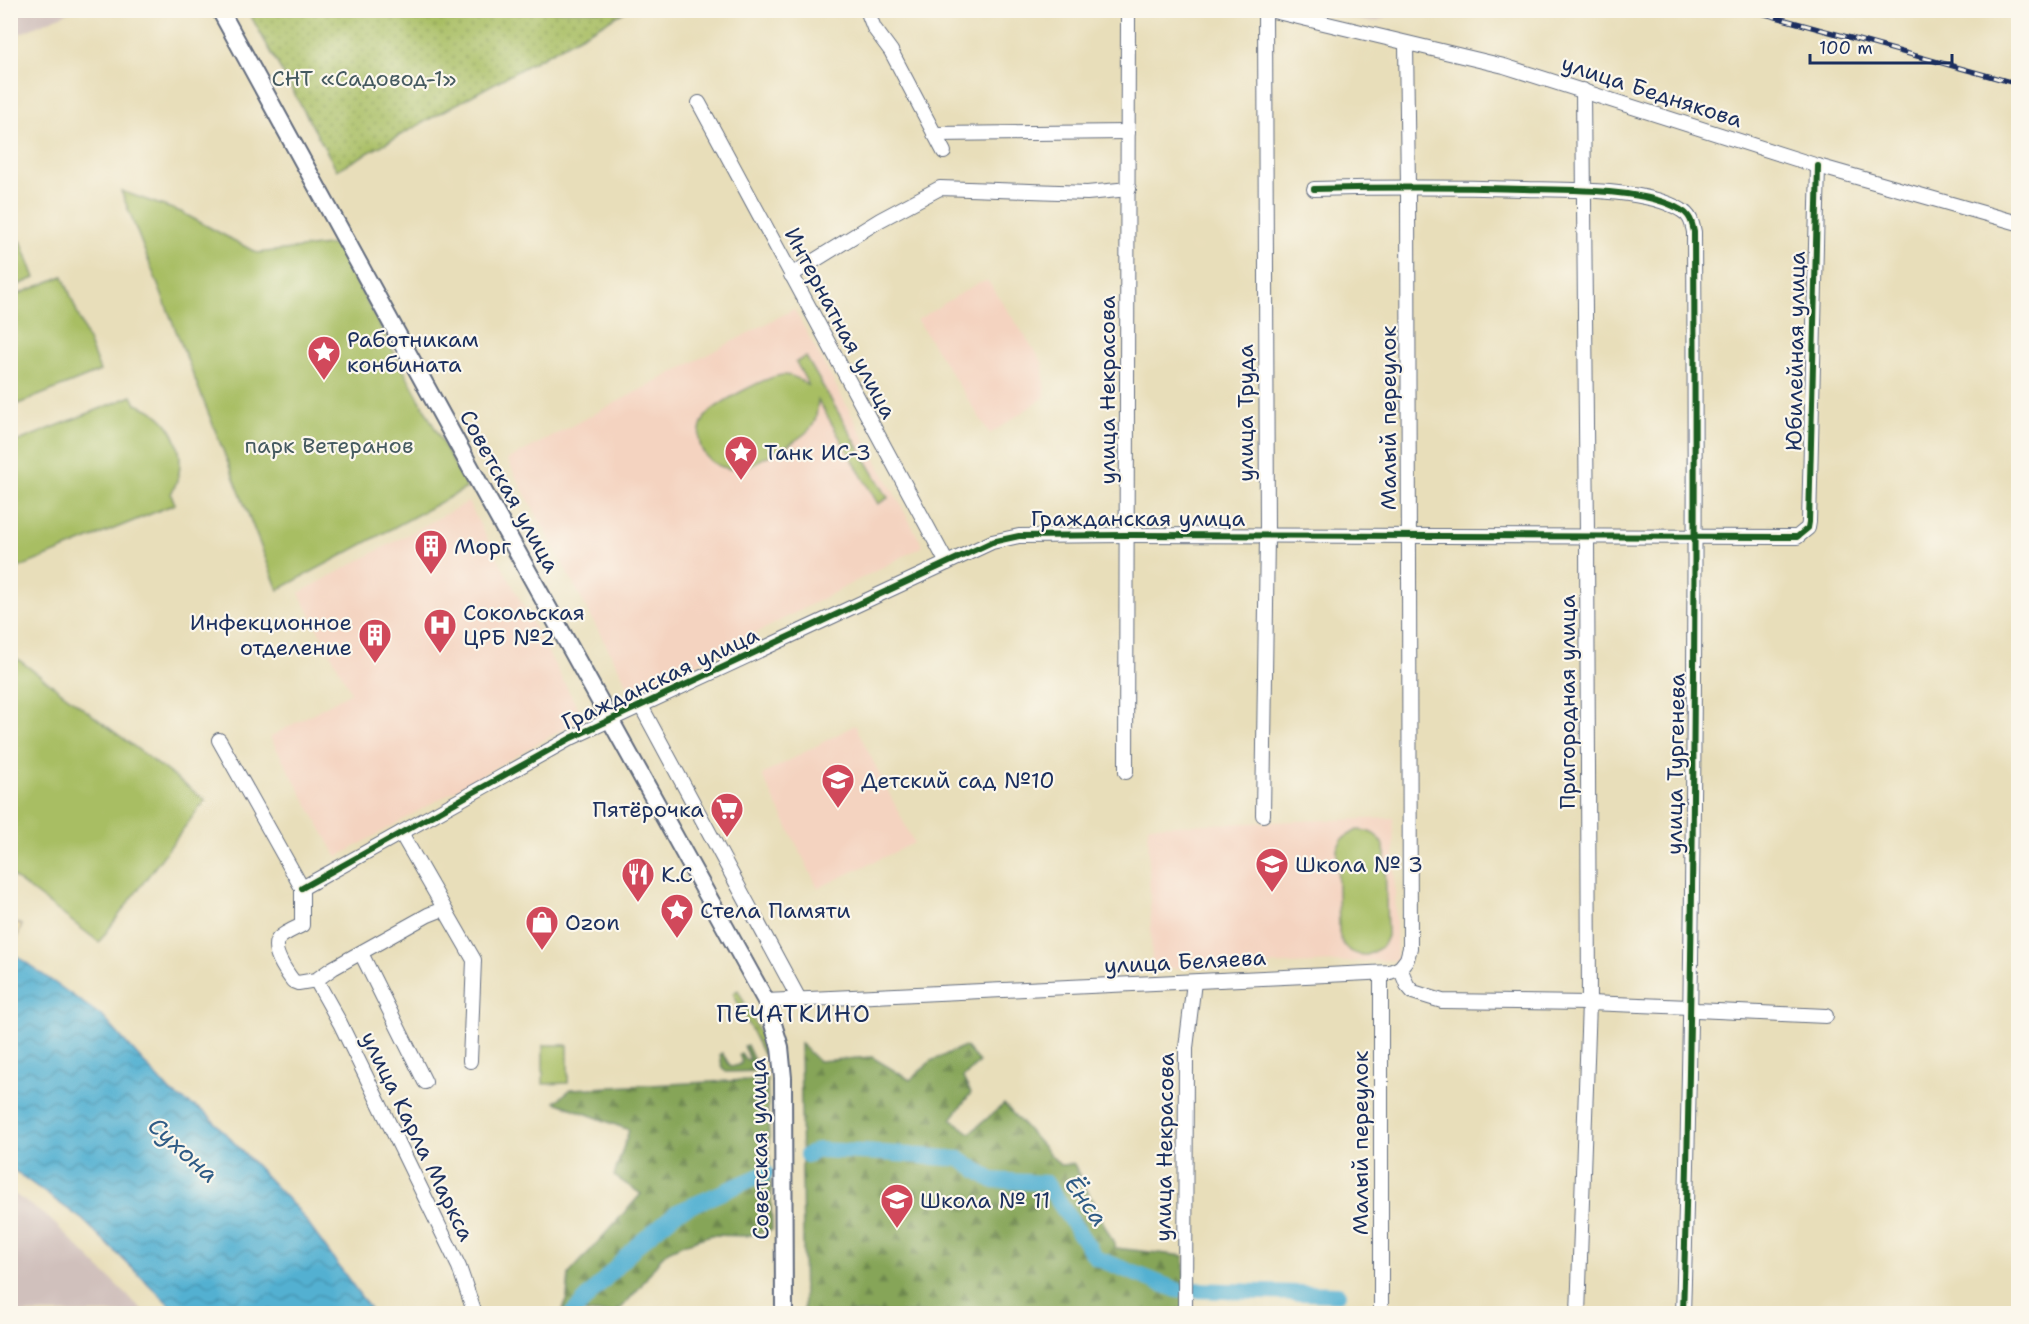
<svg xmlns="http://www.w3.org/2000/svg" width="2029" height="1324" viewBox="0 0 2029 1324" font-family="'Shantell Sans',sans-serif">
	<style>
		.built { fill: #f4d3c0 }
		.industrial { fill: #d0c0bc }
		.grass { fill: url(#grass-dots); stroke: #627660; stroke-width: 1.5 }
		.forest { fill: url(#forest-firs); stroke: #506a5c; stroke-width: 1.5 }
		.sand { fill: url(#sand-dots); stroke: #84847e; stroke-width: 1.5 }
		.park { fill: #a8be63; stroke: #627660; stroke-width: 1.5 }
		.water { fill: url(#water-waves); stroke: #377098; stroke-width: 1.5 }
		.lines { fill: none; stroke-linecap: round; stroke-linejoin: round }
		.river { stroke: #53b0d1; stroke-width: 16 }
		.minor-casing { stroke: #636c7e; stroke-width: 16 }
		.major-casing { stroke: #636c7e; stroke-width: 20 }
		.minor { stroke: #fff; stroke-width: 14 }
		.major { stroke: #fff; stroke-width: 16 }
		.rail-casing { stroke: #1b2f5e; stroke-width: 5 }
		.rail { stroke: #fbf7ec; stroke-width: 3; stroke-dasharray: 9; stroke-linecap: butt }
		.cycleway-casing { stroke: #fbf7ec; stroke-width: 10 }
		.cycleway { stroke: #1b5e20; stroke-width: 6 }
		.labels { text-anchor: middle; stroke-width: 4.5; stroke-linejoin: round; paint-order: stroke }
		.park-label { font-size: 22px; fill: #455a60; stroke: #fbf7ec }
		.street-label { font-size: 22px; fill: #1b2f5e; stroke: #fbf7ec }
		.poi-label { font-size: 22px; fill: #1b2f5e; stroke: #fbf7ec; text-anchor: start }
		.neighbourhood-label { font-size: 24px; letter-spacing: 1.5px; fill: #1b2f5e; stroke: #fbf7ec }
		.water-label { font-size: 24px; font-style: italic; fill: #2f5c86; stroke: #fbf7ec }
	</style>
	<defs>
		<pattern id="grass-dots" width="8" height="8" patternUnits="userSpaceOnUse" patternTransform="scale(1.5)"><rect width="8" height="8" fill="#a8be63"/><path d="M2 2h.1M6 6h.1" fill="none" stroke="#889b55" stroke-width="1.8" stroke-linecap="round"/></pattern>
		<pattern id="forest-firs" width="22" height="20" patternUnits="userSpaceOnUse" patternTransform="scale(1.5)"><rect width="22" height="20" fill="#86a559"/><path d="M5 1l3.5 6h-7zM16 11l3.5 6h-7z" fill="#6d874d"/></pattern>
		<pattern id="sand-dots" width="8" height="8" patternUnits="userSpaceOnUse" patternTransform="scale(1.5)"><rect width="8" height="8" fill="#eeda9e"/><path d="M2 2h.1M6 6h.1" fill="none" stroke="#ccbb8a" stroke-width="1.8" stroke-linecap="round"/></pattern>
		<pattern id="water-waves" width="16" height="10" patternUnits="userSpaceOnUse" patternTransform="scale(1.5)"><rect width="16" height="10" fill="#53b0d1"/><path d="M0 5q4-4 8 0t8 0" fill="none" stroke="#4490ad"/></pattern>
	</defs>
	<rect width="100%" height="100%" fill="#fbf7ec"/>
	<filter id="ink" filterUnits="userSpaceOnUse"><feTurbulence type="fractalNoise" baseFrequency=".0167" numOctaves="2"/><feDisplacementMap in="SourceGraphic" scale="12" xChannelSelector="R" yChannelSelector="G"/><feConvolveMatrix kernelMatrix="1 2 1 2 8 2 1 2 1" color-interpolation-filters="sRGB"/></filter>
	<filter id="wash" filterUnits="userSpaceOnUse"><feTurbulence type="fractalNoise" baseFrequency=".008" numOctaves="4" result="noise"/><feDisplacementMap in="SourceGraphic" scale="24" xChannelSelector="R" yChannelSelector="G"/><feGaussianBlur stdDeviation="1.35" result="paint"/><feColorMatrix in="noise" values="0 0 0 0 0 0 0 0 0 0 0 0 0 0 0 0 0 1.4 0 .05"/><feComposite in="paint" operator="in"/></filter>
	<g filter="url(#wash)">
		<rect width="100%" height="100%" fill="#e8deba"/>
		<!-- built -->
		<g class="built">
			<polygon points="988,281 1043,363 1045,397 990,434 917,320 978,283"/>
			<polygon points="794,309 923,546 634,697 507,460"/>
			<polygon points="468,502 583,718 337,857 270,737 351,692 299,593"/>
			<polygon points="855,725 914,843 818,888 762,775"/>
			<polygon points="1393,818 1397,960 1152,969 1148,826"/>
		</g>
		<!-- industrial -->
		<g class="industrial">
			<polygon points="11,10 72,10 72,11 19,34 14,38 13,45 11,46"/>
			<polygon points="1320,11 1391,10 1391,11 1384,18 1377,21 1369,22"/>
			<polygon points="10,1191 50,1219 145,1313 11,1313"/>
		</g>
		<!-- grass -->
		<g class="grass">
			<polygon points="248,11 626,11 337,170"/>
			<polygon points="738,990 761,1036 766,1053 763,1054 733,993"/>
		</g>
		<!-- forest -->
		<g class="forest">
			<polygon points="800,1043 818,1061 872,1057 910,1080 931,1061 965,1046 979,1062 963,1078 971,1093 951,1119 970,1133 1004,1104 1060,1165 1074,1164 1116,1248 1184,1256 1185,1313 804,1313"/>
			<polygon points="747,1045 756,1065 760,1065 763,1071 726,1072 722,1067 720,1054 722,1053 731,1067 739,1065 742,1062 739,1055 741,1053 745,1059 750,1060 744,1046"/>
			<polygon points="767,1079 772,1230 746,1236 711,1235 681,1245 668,1251 660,1259 640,1287 617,1313 562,1313 567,1297 569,1274 641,1194 614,1176 629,1130 555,1102 571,1089"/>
		</g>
		<!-- sand -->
		<polygon class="sand" points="10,921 22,925 11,952 10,952"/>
		<!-- park -->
		<g class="park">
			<polygon points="121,191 181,212 257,253 336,244 467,488 278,590"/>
			<polygon points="21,241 35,278 11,288 11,245"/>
			<polygon points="63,276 100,371 11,407 11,297"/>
			<path d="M 806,357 L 888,498 L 878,504 L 818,400 C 817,407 817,416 814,423 C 807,439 759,460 742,469 C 712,472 689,449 704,419 C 711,405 769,375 784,375 C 794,375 802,381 809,386 L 796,362 Z"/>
			<path d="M 132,396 L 136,404 C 176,417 191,458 171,494 L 175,504 L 11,571 L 11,444 Z"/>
			<polygon points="11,654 205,800 99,942 11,875"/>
			<path d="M 1357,830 C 1373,830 1383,838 1385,854 L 1387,936 L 1382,947 L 1367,955 C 1351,955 1341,947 1339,932 L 1337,849 L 1342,839 Z"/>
			<polygon points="543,1045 568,1045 568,1083 543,1084"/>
		</g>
		<!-- water -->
		<polygon class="water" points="11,952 103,1017 171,1093 206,1113 298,1210 373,1313 178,1313 83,1220 11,1168"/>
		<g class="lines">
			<!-- river -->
			<g class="river">
				<polyline points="807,1155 818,1150 884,1153 960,1159 992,1180 1046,1183 1096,1258 1177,1290"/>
				<polyline points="1193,1290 1338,1294"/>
				<polyline points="572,1314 636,1246 677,1212 766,1173"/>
			</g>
		</g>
	</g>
	<g filter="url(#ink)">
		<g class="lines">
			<defs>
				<g id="minor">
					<polyline points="867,10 874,28 891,51 944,152"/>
					<polyline points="1269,10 1504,66 1818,166 2018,223"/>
					<polyline points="699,103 947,563"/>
					<polyline points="934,134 1128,132"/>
					<path d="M 1314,189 C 1384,187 1453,187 1524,189 C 1565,190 1646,188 1681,210 C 1690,215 1692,222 1694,232 C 1696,593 1694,953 1683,1314"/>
					<polyline points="791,275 880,220 940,188 1087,193 1129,189"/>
					<polyline points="641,706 799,999"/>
					<path d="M 219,740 L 302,888 L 302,925 C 295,929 281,934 277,941 C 272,952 287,973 293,981 L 298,983 L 316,980 L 333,968 L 428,915 L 443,909"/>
					<polyline points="1126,772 1128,10"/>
					<polyline points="1263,815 1267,536 1265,10"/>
					<polyline points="401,833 474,960 470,1061"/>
					<polyline points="302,888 571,738 947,563 992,542 1019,536 1127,535 1797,537 1808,528 1809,522 1818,166"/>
					<polyline points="361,953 425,1082"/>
					<polyline points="1400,968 1407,959 1410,948 1408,186 1406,44"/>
					<polyline points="316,980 340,1023 459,1267 475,1314"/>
					<polyline points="766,1001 1390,972 1400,968 1407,985 1413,992 1442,1001 1589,1003 1690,1007 1696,1010 1826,1016"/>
					<polyline points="1185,1314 1186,1048 1194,982"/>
					<polyline points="1381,1314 1381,973"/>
					<polyline points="1578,1314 1589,1003 1587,536 1583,90"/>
				</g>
				<polyline id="major" points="220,10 479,483 766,1001 780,1047 783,1078 784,1314"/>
			</defs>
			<!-- minor casing -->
			<use href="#minor" class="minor-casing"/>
			<!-- major casing -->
			<use href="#major" class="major-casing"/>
			<!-- minor -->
			<use href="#minor" class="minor"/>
			<!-- major -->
			<use href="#major" class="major"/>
			<defs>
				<polyline id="rail" points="1750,10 2018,84"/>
			</defs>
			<!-- rail casing -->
			<use href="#rail" class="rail-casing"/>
			<!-- rail -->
			<use href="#rail" class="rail"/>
			<defs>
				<g id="cycleway">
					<path d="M 1314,189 C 1384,187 1453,187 1524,189 C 1565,190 1646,188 1681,210 C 1690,215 1692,222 1694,232 C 1696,593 1694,953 1683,1314"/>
					<polyline points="302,888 571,738 947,563 992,542 1019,536 1127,535 1797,537 1808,528 1809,522 1818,166"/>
				</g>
			</defs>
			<!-- cycleway casing -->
			<use href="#cycleway" class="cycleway-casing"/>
			<!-- cycleway -->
			<use href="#cycleway" class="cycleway"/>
		</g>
	</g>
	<!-- icons -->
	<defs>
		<symbol id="sight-pin" viewBox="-11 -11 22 30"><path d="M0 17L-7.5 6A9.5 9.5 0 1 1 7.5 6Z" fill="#d1495b" stroke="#fbf7ec"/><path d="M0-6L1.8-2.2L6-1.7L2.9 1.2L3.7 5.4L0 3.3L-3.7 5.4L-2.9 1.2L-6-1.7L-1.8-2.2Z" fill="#fff"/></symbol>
		<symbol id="building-pin" viewBox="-11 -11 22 30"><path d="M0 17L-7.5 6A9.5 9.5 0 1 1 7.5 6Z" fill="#d1495b" stroke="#fbf7ec"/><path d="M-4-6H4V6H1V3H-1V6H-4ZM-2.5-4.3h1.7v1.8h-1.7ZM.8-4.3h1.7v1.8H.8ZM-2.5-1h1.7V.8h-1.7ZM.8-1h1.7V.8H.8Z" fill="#fff"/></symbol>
		<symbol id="hospital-pin" viewBox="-11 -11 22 30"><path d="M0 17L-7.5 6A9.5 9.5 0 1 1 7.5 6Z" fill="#d1495b" stroke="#fbf7ec"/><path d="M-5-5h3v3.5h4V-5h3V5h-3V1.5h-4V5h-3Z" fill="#fff"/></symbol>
		<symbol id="school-pin" viewBox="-11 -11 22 30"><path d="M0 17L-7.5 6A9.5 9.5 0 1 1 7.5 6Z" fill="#d1495b" stroke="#fbf7ec"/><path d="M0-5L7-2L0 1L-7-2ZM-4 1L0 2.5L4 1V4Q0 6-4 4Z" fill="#fff"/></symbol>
		<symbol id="supermarket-pin" viewBox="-11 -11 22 30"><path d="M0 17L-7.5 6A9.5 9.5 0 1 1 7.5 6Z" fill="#d1495b" stroke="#fbf7ec"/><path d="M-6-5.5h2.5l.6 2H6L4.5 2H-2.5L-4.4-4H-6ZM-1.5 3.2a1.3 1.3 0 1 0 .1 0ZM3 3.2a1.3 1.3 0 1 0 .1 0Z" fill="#fff"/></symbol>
		<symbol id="restaurant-pin" viewBox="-11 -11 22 30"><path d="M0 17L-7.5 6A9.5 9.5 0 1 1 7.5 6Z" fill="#d1495b" stroke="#fbf7ec"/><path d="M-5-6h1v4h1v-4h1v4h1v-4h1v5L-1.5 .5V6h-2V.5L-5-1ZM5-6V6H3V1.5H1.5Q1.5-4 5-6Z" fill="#fff"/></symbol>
		<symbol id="shop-pin" viewBox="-11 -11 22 30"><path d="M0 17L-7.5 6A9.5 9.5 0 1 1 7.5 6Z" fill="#d1495b" stroke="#fbf7ec"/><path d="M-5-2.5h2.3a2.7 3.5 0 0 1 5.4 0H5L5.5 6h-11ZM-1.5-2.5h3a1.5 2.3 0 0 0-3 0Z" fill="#fff"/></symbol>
	</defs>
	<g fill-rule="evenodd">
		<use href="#sight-pin" x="305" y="333" width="38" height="52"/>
		<use href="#sight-pin" x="722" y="433" width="38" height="52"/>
		<use href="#building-pin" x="412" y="527" width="38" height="52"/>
		<use href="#hospital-pin" x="421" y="606" width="38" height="52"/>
		<use href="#building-pin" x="356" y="616" width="38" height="52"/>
		<use href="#school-pin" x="819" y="761" width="38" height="52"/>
		<use href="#supermarket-pin" x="708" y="790" width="38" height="52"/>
		<use href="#school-pin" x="1253" y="845" width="38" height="52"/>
		<use href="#restaurant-pin" x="619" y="855" width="38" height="52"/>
		<use href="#sight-pin" x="658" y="891" width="38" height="52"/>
		<use href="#shop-pin" x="523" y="903" width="38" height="52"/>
		<use href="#school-pin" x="878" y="1181" width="38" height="52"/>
	</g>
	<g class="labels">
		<!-- park labels -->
		<g class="park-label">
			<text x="364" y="86">СНТ «Садовод-1»</text>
			<text x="329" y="453">парк Ветеранов</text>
		</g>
		<!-- street labels -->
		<g class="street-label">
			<text transform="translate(1652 91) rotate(18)" y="8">улица Беднякова</text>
			<text transform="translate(841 323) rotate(62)" y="8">Интернатная улица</text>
			<text transform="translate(1795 351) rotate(-89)" y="8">Юбилейная улица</text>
			<text transform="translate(1107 390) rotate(-90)" y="8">улица Некрасова</text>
			<text transform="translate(1245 413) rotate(-90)" y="8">улица Труда</text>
			<text transform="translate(1388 418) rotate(-90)" y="8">Малый переулок</text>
			<text transform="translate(510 491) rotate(61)" y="8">Советская улица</text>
			<text x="1138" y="526">Гражданская улица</text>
			<text transform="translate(660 678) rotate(-25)" y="8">Гражданская улица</text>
			<text transform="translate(1567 702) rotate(-90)" y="8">Пригородная улица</text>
			<text transform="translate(1675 764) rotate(-89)" y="8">улица Тургенева</text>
			<text transform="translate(1185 961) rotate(-3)" y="8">улица Беляева</text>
			<text transform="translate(418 1136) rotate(64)" y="8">улица Карла Маркса</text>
			<text transform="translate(1360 1143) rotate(-90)" y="8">Малый переулок</text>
			<text transform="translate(1164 1147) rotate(-89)" y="8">улица Некрасова</text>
			<text transform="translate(759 1149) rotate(-91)" y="8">Советская улица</text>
		</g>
		<!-- poi labels -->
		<g class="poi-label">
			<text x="347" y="347">Работникам<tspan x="347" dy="25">конбината</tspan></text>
			<text x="764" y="460">Танк ИС-3</text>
			<text x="454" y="554">Морг</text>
			<text x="463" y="620">Сокольская<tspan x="463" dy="25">ЦРБ №2</tspan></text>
			<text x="352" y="630" text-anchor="end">Инфекционное<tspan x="352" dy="25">отделение</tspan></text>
			<text x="861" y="788">Детский сад №10</text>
			<text x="704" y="817" text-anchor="end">Пятёрочка</text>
			<text x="1295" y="872">Школа № 3</text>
			<text x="661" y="882">К.С</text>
			<text x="700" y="918">Стела Памяти</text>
			<text x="565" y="930">Ozon</text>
			<text x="920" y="1208">Школа № 11</text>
		</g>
		<!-- neighbourhood labels -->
		<g class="neighbourhood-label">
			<text x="794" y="1022">ПЕЧАТКИНО</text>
		</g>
		<!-- water labels -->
		<g class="water-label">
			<text transform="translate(183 1150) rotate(42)" y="8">Сухона</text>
			<text transform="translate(1086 1201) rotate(54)" y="8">Ёнса</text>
		</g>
	</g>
	<!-- margin -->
	<rect width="2029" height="1324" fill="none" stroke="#fbf7ec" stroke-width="36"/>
	<!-- scale -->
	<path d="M1810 54v9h142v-9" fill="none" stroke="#1b2f5e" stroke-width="3"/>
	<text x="1819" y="54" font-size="18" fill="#1b2f5e" stroke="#fbf7ec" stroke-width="4.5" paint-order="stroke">100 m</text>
</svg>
